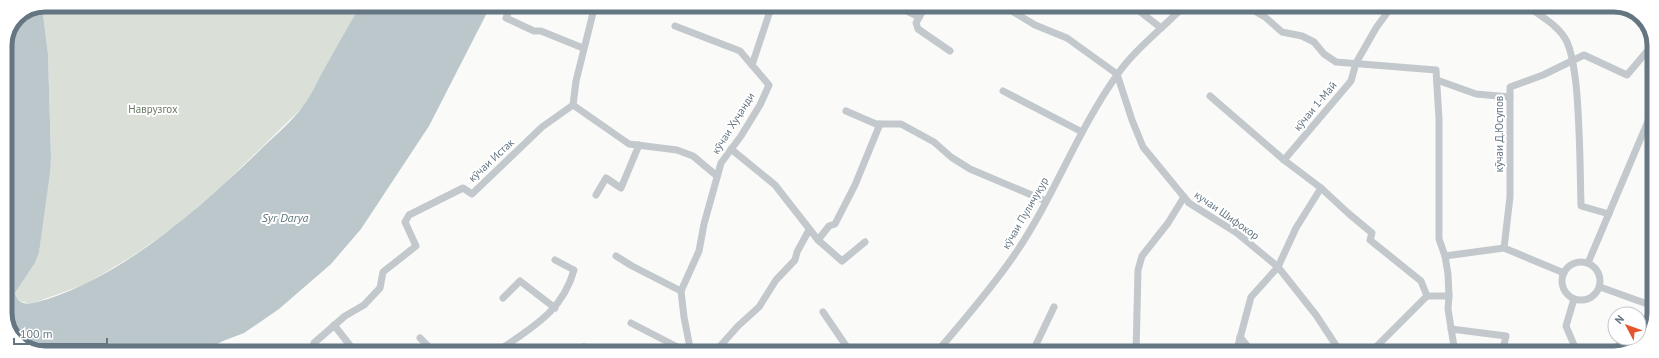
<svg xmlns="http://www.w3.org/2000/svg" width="1659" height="358" viewBox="0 0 1659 358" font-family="'PT Sans',sans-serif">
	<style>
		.green { fill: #dadfd7 }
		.water { fill: #bbc7cb }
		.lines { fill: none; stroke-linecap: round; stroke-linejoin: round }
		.minor { stroke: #c3c8cc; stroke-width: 7 }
		.labels { text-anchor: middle; stroke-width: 4; stroke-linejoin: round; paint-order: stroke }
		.street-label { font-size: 11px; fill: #657683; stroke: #fff }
		.park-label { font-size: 11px; fill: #687a64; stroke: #fff }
		.water-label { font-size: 12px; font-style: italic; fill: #60757c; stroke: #fff }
		.rim { fill: none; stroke: #657683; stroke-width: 5 }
	</style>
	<rect width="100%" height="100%" fill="#fafaf8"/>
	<!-- green -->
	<polygon class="green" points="45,5 361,5 304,106 223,185 173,228 131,257 86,284 31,304 20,301 16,297 15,293 35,263 39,253 51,157 48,54 42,6"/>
	<!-- water -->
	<path class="water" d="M 361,5 L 491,5 L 429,126 L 361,229 L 331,264 L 279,309 L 244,333 L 223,341 L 202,352 L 38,352 L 15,339 L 5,318 L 5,45 L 17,17 L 42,6 L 48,54 L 51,157 L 50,172 L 39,253 L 35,263 L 15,293 C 19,310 37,302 48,299 C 125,274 200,208 257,153 C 272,138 292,122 304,105 C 311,95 316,84 322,73 C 335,50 347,28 361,5 Z"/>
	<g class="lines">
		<!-- minor -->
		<g class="minor">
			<polyline points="511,5 506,18 534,31 541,31 583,48"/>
			<polyline points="895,5 919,17"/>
			<polyline points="926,5 916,23 918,29 950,51"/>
			<polyline points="1002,5 1035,25 1067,38 1117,74 1132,120 1143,147 1189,203 1237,233 1278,267 1316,315 1341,353"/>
			<polyline points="1133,6 1161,28"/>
			<polyline points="1246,6 1265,17 1282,32 1302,36 1314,42 1324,54 1336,62 1436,70 1439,119 1439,239 1445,256 1448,274 1449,296 1448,309 1455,353"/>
			<path d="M 1529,6 L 1531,9 C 1544,18 1560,27 1567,42 C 1573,55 1574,70 1576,84 C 1580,124 1580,165 1581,206 L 1609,214"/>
			<polyline points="675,26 740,51 769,85 760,105 741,136 721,163 704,224 699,251 681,291 684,317 691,353"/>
			<polyline points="752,65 772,5"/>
			<polyline points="1437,80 1476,94 1510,97"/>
			<polyline points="1003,91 1082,132"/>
			<polyline points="1210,96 1284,160 1321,188 1348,213 1372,233 1370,240 1421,281 1427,296 1370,353"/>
			<polyline points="573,105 629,144 677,150 693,156 717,176"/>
			<polyline points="846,111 876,124 901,124 934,142 951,157 970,169 1046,201"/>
			<polyline points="731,149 775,185 818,240 842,261 865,242"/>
			<polyline points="1284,160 1351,81 1356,63 1376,28 1392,6"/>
			<polyline points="596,195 606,178 621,188 639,145"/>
			<polyline points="818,240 829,226 835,224 855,185 880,124"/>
			<polyline points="1504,248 1510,197 1510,87 1543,75 1584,55 1627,75 1654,43"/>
			<polyline points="616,256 632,266 681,291"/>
			<polyline points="1445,256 1504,248 1564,273"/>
			<circle cx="1581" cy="281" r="19"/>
			<polyline points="1588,263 1654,107"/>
			<polyline points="1600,287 1653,306"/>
			<polyline points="1427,296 1449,296"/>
			<polyline points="503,298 520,281 555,308"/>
			<polyline points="823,312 851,353"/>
			<polyline points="631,323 689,353"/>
			<polyline points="334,325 352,348 348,350 349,352"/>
			<polyline points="1451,329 1506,336 1502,353"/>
			<polyline points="1240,337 1253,353"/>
			<polyline points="420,338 434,352"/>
			<polyline points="311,352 314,343 345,316 364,305 380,288 383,272 416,246 405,222 409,215 463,188 472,194 542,127 573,105 576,81 595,5"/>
			<path d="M 497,352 C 530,328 562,313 574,270 L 555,260"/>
			<polyline points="580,353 584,347"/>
			<polyline points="714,353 738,326 759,307 776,280 795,260 797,252 809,230"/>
			<path d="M 936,353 C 963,321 992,288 1015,254 C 1054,197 1077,131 1117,75 C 1135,49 1162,29 1184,6"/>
			<polyline points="1032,353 1054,307"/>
			<polyline points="1136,353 1138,270 1142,256 1168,223 1184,197"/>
			<polyline points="1236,353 1251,297 1278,267 1296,228 1321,188"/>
			<polyline points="1572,353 1574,345 1566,326 1574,299"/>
		</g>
	</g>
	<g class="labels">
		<!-- street labels -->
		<g class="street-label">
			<text transform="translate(1315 106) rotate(-50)" y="4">кӯчаи 1-Май</text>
			<text transform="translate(733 123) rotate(-58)" y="4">кӯчаи Хуҷанди</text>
			<text transform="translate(1499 134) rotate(-90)" y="4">кӯчаи Д.Юсупов</text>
			<text transform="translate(491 160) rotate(-43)" y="4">кӯчаи Истак</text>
			<text transform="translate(1025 213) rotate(-60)" y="4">кӯчаи Пуличуқур</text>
			<text transform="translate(1227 215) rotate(35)" y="4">кучаи Шифокор</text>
		</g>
		<!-- park labels -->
		<g class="park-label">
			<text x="153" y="113">Наврузгох</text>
		</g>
		<!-- water labels -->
		<g class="water-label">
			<text x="285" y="222">Syr Darya</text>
		</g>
	</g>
	<!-- crop -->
	<path d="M0 0H1659V358H0ZM45 12H1614A33 33 0 0 1 1647 45V313A33 33 0 0 1 1614 346H45A33 33 0 0 1 12 313V45A33 33 0 0 1 45 12Z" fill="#fff" fill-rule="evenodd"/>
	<path class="rim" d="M45 12H1614A33 33 0 0 1 1647 45V313A33 33 0 0 1 1614 346H45A33 33 0 0 1 12 313V45A33 33 0 0 1 45 12Z"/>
	<!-- north arrow -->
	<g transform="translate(1627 326) rotate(311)"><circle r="19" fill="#ffffff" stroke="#c1c8cd"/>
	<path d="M0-3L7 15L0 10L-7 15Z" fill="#e4572e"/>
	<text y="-6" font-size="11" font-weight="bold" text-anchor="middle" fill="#657683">N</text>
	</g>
	<!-- scale -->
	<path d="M14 338v6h93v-6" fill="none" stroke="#657683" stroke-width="2"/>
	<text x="20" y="338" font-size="12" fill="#657683" stroke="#ffffff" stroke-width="3" paint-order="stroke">100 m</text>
</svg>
